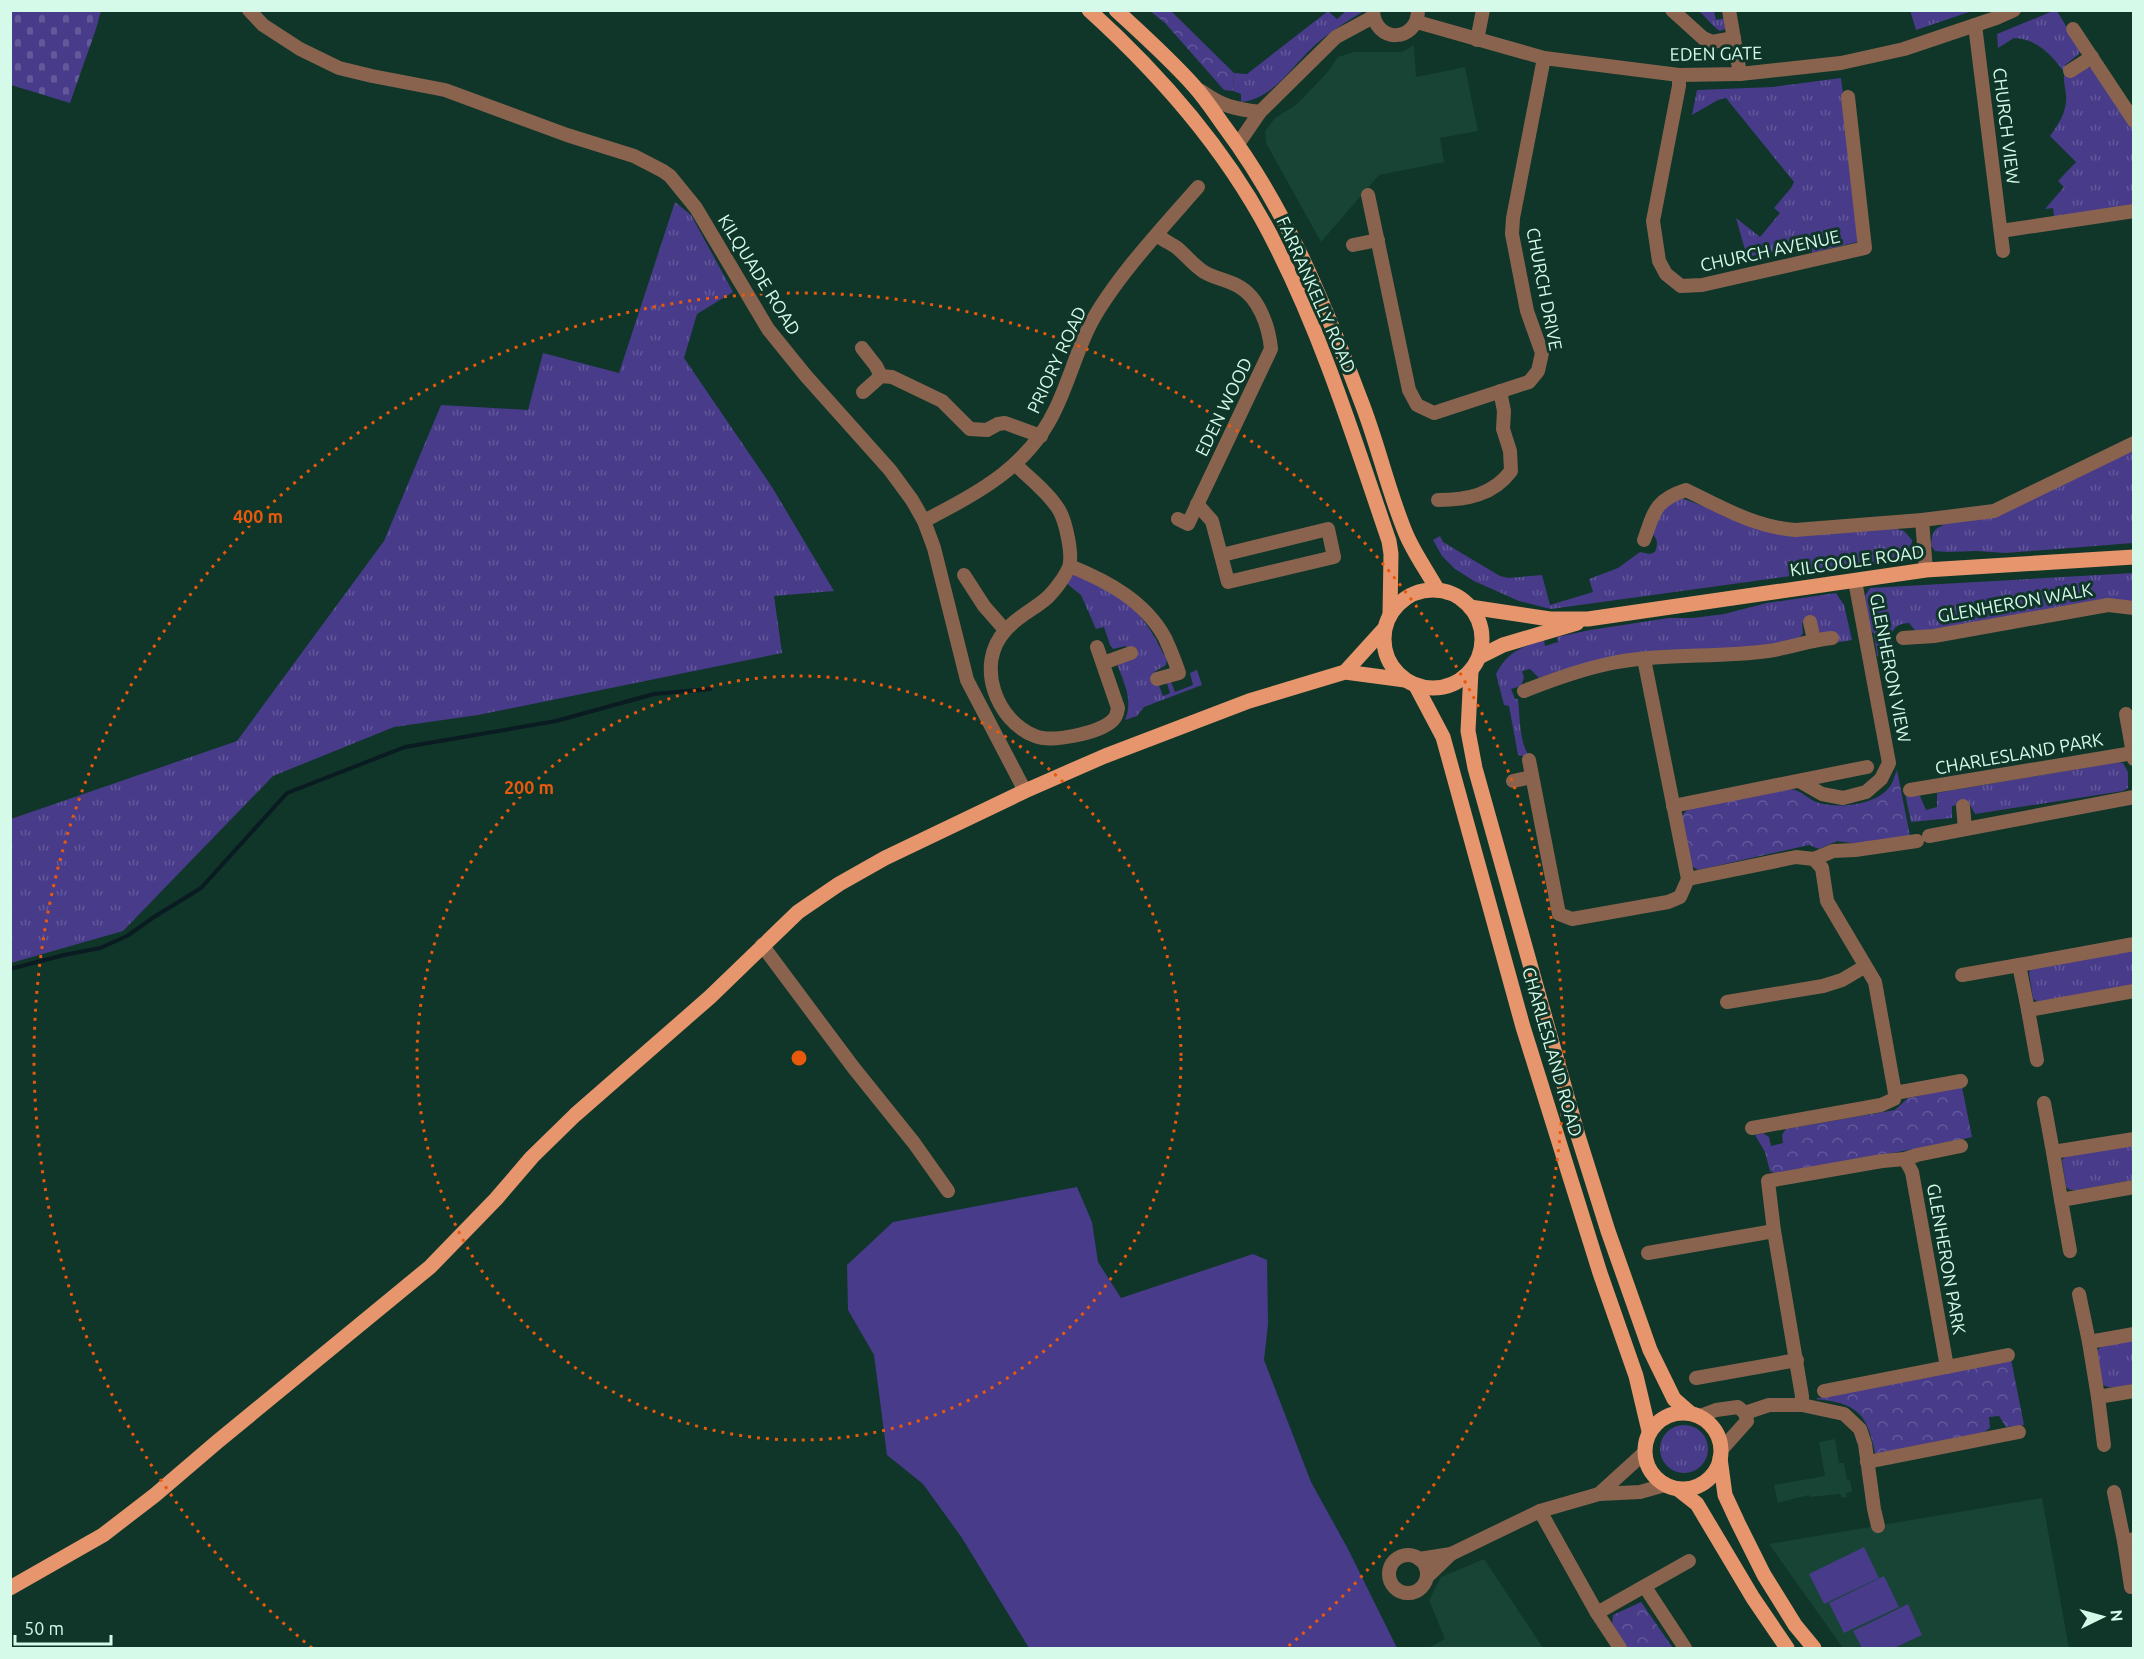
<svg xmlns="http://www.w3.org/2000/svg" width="2144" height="1659" viewBox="0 0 2144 1659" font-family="Ubuntu,sans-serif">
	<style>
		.built { fill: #174434 }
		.grass { fill: url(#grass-tufts) }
		.forest { fill: url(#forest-crowns) }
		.cemetery { fill: url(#cemetery-stones) }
		.pitch { fill: #483b89 }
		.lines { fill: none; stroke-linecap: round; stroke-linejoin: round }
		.stream { stroke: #0a1b22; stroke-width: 4 }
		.minor { stroke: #8a634f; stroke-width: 14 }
		.major { stroke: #e6956c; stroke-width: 15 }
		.ring { fill: none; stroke: #e8590c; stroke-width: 3; stroke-dasharray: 3 6 }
		.labels { text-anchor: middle; stroke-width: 6; stroke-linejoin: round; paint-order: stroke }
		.street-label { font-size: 18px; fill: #d6faea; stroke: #0f3629 }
		.centre { fill: #e8590c; stroke: #0f3629; stroke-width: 3 }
		.ring-label { font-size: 18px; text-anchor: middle; font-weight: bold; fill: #e8590c; stroke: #0f3629; stroke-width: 6; stroke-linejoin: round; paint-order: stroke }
	</style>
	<defs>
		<pattern id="grass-tufts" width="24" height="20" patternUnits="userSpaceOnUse" patternTransform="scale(1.5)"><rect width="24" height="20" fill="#483b89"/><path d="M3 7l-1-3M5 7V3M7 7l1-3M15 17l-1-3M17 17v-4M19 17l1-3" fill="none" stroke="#62589a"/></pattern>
		<pattern id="forest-crowns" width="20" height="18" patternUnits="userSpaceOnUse" patternTransform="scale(1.5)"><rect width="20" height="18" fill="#483b89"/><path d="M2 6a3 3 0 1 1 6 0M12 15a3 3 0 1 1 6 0" fill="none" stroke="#62589a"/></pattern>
		<pattern id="cemetery-stones" width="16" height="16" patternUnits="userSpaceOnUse" patternTransform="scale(1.5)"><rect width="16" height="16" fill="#483b89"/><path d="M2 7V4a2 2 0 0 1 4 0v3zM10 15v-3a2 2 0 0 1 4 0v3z" fill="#62589a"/></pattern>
	</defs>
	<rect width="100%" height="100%" fill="#0f3629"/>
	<!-- built -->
	<g class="built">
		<polygon points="1414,45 1416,77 1465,67 1478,131 1440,138 1444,162 1379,175 1321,242 1266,143 1265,131 1275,118 1296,105 1327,73 1338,57 1354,52 1402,52"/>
		<polygon points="1835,1439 1839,1463 1844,1463 1847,1480 1850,1480 1852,1492 1846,1493 1847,1497 1842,1498 1840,1494 1810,1497 1809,1495 1778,1503 1774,1485 1825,1476 1819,1442"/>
		<polygon points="2042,1498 2069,1648 1843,1648 1769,1544"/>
		<polygon points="1484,1559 1543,1648 1428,1648 1445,1639 1429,1600 1441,1577"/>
	</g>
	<!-- grass -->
	<g class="grass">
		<polygon points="1910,10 1972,10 1972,11 1916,30"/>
		<path d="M 1328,11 L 1337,19 L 1346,11 L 1364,11 C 1346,22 1329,32 1314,46 C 1292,66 1272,100 1241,102 L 1241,94 L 1233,91 L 1234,73 L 1247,74 Z"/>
		<path d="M 1699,11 L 1714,11 L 1716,20 L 1725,18 L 1725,29 L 1720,31 C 1714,28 1705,16 1699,11 Z"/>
		<path d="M 2053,11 L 2057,11 L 2080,49 L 2079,54 L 2065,65 L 2071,75 C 2079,70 2085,65 2093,69 L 2133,129 L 2133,205 L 2054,217 L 2053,208 L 2045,209 L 2064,187 L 2058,181 L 2076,162 L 2050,136 C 2059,123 2067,112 2066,96 C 2066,87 2062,81 2065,73 C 2051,54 2037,39 2014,38 L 1998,48 L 1997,34 Z"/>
		<polygon points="1841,78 1860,239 1857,242 1812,253 1810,244 1747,257 1736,218 1760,237 1780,213 1774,208 1791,188 1794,182 1726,98 1718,100 1692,115 1697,90 1773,87"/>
		<polygon points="675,202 691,215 733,292 697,314 684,358 772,487 834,591 774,596 782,653 478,715 394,727 273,776 123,931 11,963 11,819 237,741 384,541 441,405 528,410 543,353 619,373"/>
		<path d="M 2133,447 L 2133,543 L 2005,553 L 1976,551 L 1948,552 L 1935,551 L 1931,546 C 1932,536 1932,529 1942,526 L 1943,521 L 1971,519 Z"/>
		<path d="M 1682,498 L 1775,534 L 1896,527 L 1896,529 L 1904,531 L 1912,540 L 1911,552 L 1903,559 L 1870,565 L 1551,609 L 1519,601 L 1474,581 L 1455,569 L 1442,556 L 1433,540 L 1440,536 L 1443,542 L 1500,576 L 1508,578 L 1542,575 L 1550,605 L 1593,592 L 1589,579 L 1618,568 L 1640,552 L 1650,554 L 1655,552 C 1658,544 1658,540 1652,533 C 1659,516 1663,504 1682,498 Z"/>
		<path d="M 1075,573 C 1089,580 1105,586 1117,595 C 1139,610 1153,632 1164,655 L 1168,654 L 1166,665 L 1154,672 L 1163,696 L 1170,693 L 1166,680 L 1171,682 L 1175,692 L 1193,685 L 1190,673 L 1197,670 L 1202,685 L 1144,707 L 1137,716 L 1125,720 C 1134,700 1123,681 1116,661 L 1129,657 L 1126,646 L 1113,649 L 1110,645 L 1104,627 L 1096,629 L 1081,595 L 1066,583 Z"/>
		<path d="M 2133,573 L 2133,606 L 1918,634 L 1909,623 C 1890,624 1889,636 1895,652 L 1877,656 L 1874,634 L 1870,629 L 1865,596 L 1870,588 Z"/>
		<path d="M 1836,593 L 1844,605 L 1852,640 L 1834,643 L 1832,632 L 1819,633 L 1811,621 L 1802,623 L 1803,633 L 1798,640 L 1783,644 L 1576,667 L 1539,678 L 1530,669 L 1522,671 L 1524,678 L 1521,686 L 1511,689 L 1515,699 L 1518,699 C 1520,715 1519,746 1531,758 L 1518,755 L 1509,706 L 1504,705 L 1496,674 C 1508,651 1520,648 1544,640 L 1545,646 L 1558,642 L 1557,637 L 1590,630 L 1669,618 L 1693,618 L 1724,614 L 1767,603 Z"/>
		<polygon points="2117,762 2123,763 2128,772 2128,788 2123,791 1975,814 1969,803 1952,806 1952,818 1911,822 1905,793 1920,796 1926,810 1937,807 1937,793"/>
		<polygon points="2133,950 2133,986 2044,1002 2037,1001 2033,999 2029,972 2032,969"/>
		<polygon points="2133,1144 2133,1180 2077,1190 2070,1190 2066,1187 2062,1160 2065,1157"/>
		<path d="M 2133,1340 L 2133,1384 C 2123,1386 2111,1391 2102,1384 L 2095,1352 L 2102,1346 Z"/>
		<circle cx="1684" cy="1449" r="24"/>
	</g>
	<!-- forest -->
	<g class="forest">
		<polygon points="1150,11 1171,11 1234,73 1233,91 1224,90 1165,23"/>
		<path d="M 1897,770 L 1910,836 L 1858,844 L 1837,841 L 1819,849 L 1809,845 L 1698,870 L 1690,865 L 1680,818 L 1688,809 L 1790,789 C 1804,791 1808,800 1819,803 C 1840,809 1881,805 1892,783 C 1894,779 1895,774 1897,770 Z"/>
		<polygon points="1962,1087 1972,1137 1955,1141 1778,1175 1770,1171 1765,1152 1755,1135 1763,1133 1769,1137 1771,1146 1783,1143 1782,1135 1786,1129 1895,1110 1908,1098"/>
		<path d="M 2011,1359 L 2024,1425 L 2006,1427 L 1999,1416 L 1989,1417 L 1990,1428 L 1980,1435 L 1880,1454 L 1875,1453 C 1867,1412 1856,1403 1815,1399 Z"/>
		<polygon points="1641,1602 1673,1648 1627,1648 1612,1625 1613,1615"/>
	</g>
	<!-- cemetery -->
	<polygon class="cemetery" points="10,11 101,11 96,29 70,103 11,85"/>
	<!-- pitch -->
	<g class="pitch">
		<polygon points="1077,1187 1092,1222 1098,1262 1121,1298 1253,1254 1267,1260 1268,1324 1264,1360 1311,1482 1348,1549 1397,1648 1029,1648 962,1538 923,1484 887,1455 874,1355 848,1310 847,1265 893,1222"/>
		<polygon points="1864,1547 1879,1578 1824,1604 1809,1574"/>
		<polygon points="1884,1576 1899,1607 1844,1633 1829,1603"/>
		<polygon points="1908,1604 1922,1635 1894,1648 1862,1648 1853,1631"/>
	</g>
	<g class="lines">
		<!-- stream -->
		<polyline class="stream" points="10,969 64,955 100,948 127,936 154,917 201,888 287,793 405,747 556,721 654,694 710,689"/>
		<!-- minor -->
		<g class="minor">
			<polyline points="249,10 263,25 300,49 339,68 372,76 445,90 567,135 634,156 663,171 670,176 696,208 768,329 806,376 890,470 912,500 924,521 934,548 967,680 1025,791"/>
			<path d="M 1373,10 C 1374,44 1418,43 1418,10"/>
			<polyline points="1672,10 1703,38 1712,42 1734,38"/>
			<polyline points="1729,10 1740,74"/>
			<polyline points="1417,22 1544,58 1679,75 1740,74 1841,63 1904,49 1996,18 2014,10"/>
			<polyline points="1975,25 2003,251"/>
			<polyline points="2073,29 2134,121"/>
			<polyline points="1477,40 1483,10"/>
			<polyline points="2070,71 2092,57"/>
			<polyline points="1679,75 1679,86 1653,221 1659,261 1666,274 1681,286 1702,285 1865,248 1848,97"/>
			<path d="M 1201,91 C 1222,106 1234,109 1260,112"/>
			<polyline points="1238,144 1260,112 1336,37 1373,17"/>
			<polyline points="1368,195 1409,390 1417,405 1434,413 1529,382 1538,371 1542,353 1527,311 1512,234 1513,218 1544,58"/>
			<polyline points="2001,231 2134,211"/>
			<path d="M 1157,235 C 1163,240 1170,243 1176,247 C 1186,255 1193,265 1204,272 C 1214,278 1227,280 1238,286 C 1259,297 1269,327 1271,349 L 1188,524 L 1178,519"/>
			<polyline points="1353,245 1378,240"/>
			<polyline points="862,348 876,366 881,376 892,377 942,401 970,429 987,430 998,424 1005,423 1041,436"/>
			<polyline points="863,392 881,376"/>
			<path d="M 1015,464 C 1029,478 1049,493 1059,510 C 1066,522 1073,555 1069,567 C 1065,577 1055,590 1048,597 C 1035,609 1016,617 1005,631 C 975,664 996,721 1035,736 C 1052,743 1100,733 1113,720 C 1117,716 1117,713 1118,708 L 1097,647"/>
			<path d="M 1438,500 C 1467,500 1493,495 1511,471 L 1510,451 L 1503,429 L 1504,411 L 1500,391"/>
			<polyline points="1197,504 1212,521 1228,582 1334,557 1328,529 1222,555"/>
			<polyline points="1922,520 1926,570"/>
			<path d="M 924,521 C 979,492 1029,467 1056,408 C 1069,381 1077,350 1091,323 C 1116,277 1163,227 1198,187"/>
			<path d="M 1644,540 C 1654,512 1655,500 1686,490 C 1721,507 1755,527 1795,530 L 1922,520 L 1994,511 L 2134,443"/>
			<path d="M 1070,566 C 1107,581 1145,601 1165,638 C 1170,649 1175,661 1179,673 L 1157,679"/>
			<polyline points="964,575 984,606 1005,630"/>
			<polyline points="1810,622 1814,640"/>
			<polyline points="1903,638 1934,636 2108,605 2134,608"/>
			<polyline points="1103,663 1131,653"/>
			<path d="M 1524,691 C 1552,680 1582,669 1612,663 C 1663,653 1716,658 1768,651 C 1790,648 1810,640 1832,638"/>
			<polyline points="2126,714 2134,759"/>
			<polyline points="1529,760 1559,914 1572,919 1668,902 1680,897 1688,879 1644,659"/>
			<polyline points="1513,781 1532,777"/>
			<polyline points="1801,782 1822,794 1843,798 1866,792 1881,779 1889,763 1855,581"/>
			<polyline points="1910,790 2133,753"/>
			<polyline points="1673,806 1867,767"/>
			<polyline points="1963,806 1965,829"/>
			<polyline points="1929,836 2134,797"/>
			<polyline points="1814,859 1822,868 1827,901 1875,982 1895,1093"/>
			<polyline points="1688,879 1796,857 1814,859 1833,851 1855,850 1917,841"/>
			<polyline points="2134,944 2019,965 2028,1010 2134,991"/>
			<polyline points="762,945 853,1067 914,1143 948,1191"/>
			<polyline points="1962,975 2019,965"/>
			<polyline points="1727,1002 1823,986 1842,980 1864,967"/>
			<polyline points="2028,1010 2037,1060"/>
			<polyline points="2044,1103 2053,1152"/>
			<polyline points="1752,1128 1881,1105 1894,1099 1895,1093 1961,1081"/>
			<polyline points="2134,1139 2053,1152 2061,1200 2134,1187"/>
			<polyline points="1905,1159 1912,1172 1947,1367"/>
			<polyline points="2061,1200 2070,1251"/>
			<polyline points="1648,1253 1774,1231"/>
			<polyline points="2079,1294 2089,1342"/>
			<polyline points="2134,1334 2089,1342 2098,1397 2134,1391"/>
			<polyline points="1696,1378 1797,1360"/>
			<polyline points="1824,1391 2008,1355"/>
			<polyline points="2098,1397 2104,1445"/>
			<polyline points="1802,1405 1844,1414 1860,1429 1865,1444 1874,1509 1878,1526"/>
			<polyline points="1745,1413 1769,1405 1802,1405 1802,1396 1774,1231 1768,1181 1882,1161 1905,1159 1917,1155 1961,1146"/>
			<polyline points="1700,1416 1716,1410 1738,1407 1745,1413 1747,1421 1721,1450"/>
			<polyline points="1867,1462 2019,1432"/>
			<polyline points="2114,1492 2124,1541"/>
			<polyline points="1599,1494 1644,1453"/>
			<polyline points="1540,1511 1597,1613 1620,1648"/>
			<polyline points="2134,1539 2124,1541 2131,1587 2134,1586"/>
			<circle cx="1408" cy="1574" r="19"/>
			<polyline points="1419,1559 1451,1554 1540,1511 1599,1494 1640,1492 1665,1485"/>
			<polyline points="1427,1577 1451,1554"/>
			<polyline points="1645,1587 1685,1648"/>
			<polyline points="1597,1613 1689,1561"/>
		</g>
		<!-- major -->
		<g class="major">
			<path d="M 1089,10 C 1164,78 1232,156 1277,248 C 1324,341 1355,442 1389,541 L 1391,554 L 1390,614"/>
			<path d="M 1116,10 C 1143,35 1170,59 1194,86 C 1205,98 1214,112 1224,126 C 1287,210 1324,303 1361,401 C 1378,444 1388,491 1406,534 C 1414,553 1427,571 1437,589"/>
			<circle cx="1433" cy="639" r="49"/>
			<polyline points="1470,607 1550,619 1588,619 1926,570 2134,557"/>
			<polyline points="1479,657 1503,645 1577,623"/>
			<polyline points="1471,671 1468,731 1475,768 1579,1139 1608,1231 1650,1350 1674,1399 1690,1413"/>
			<polyline points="1345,672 1384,629"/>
			<polyline points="1416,686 1443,737 1523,1027 1600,1273 1636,1376 1649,1431"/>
			<circle cx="1683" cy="1451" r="38"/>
			<polyline points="1720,1458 1725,1495 1738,1523 1764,1575 1795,1625 1814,1648"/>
			<polyline points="1678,1489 1697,1504 1753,1598 1787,1648"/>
			<polyline points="10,1588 103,1535 155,1495 217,1442 430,1267 496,1199 532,1157 575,1115 710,997 798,912 839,884 885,858 1025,791 1105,756 1249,701 1345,672 1405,680"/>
		</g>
	</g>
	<!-- distance rings -->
	<g class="ring">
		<circle cx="799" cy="1058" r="382"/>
		<path d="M312 1648A765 765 0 1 1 1286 1648"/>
	</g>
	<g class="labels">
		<!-- street labels -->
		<g class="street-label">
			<text transform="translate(1716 54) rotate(-1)" y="6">EDEN GATE</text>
			<text transform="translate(2006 126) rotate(83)" y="6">CHURCH VIEW</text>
			<text transform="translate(1770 251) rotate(-12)" y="6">CHURCH AVENUE</text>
			<text transform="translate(759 275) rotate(58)" y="6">KILQUADE ROAD</text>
			<text transform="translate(1544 289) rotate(79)" y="6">CHURCH DRIVE</text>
			<text transform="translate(1316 295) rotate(66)" y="6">FARRANKELLY ROAD</text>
			<text transform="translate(1057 360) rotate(-65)" y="6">PRIORY ROAD</text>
			<text transform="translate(1224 407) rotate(-64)" y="6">EDEN WOOD</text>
			<text transform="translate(1857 561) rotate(-8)" y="6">KILCOOLE ROAD</text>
			<text transform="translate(2015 603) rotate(-10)" y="6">GLENHERON WALK</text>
			<text transform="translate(1890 668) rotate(79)" y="6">GLENHERON VIEW</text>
			<text transform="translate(2019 754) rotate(-10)" y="6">CHARLESLAND PARK</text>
			<text transform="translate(1552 1052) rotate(74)" y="6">CHARLESLAND ROAD</text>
			<text transform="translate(1946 1259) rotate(80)" y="6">GLENHERON PARK</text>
		</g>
	</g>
	<circle cx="799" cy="1058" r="9" class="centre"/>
	<g class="ring-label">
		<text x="258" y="523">400 m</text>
		<text x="529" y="794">200 m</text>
	</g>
	<!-- border -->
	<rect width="2144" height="1659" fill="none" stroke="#d6faea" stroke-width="24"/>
	<!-- north arrow -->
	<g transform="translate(2102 1617) rotate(85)" stroke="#0f3629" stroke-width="4.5" paint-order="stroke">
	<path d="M0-4.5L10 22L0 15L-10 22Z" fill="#d6faea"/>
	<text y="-9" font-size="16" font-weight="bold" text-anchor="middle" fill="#d6faea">N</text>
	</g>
	<!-- scale -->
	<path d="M15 1635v9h96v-9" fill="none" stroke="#d6faea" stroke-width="3"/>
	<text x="24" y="1635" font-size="18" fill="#d6faea" stroke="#0f3629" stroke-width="4.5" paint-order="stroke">50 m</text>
</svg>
